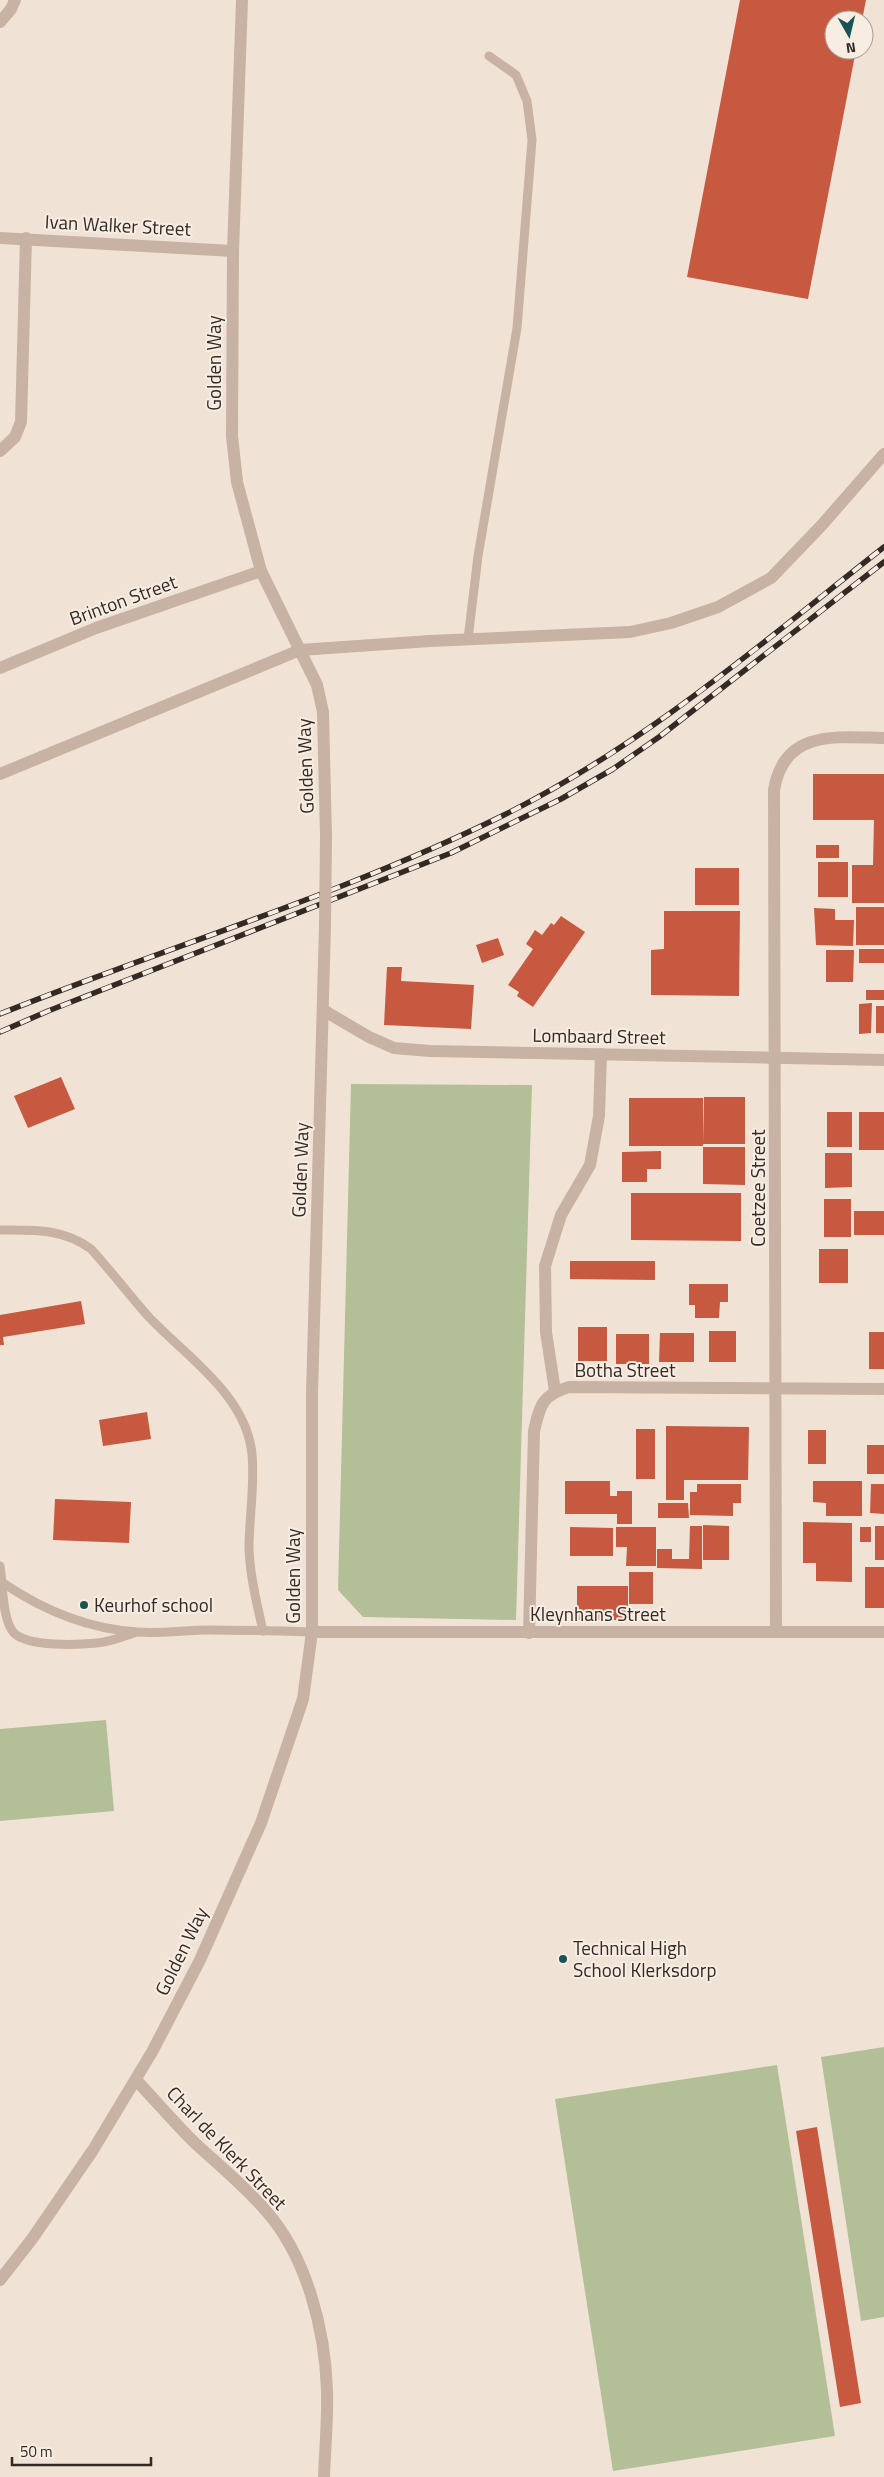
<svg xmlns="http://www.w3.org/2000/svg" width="884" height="2477" viewBox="0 0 884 2477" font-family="'Titillium Web',sans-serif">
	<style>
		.green { fill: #b3bf97 }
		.building { fill: #c6593f }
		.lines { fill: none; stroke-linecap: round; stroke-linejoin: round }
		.service { stroke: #c8b2a3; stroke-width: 9 }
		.minor { stroke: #c8b2a3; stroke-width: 12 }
		.tertiary { stroke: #c8b2a3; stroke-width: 12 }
		.rail-casing { stroke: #332925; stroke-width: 5.5 }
		.rail { stroke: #f8ede2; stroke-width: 4; stroke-dasharray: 11; stroke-linecap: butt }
		.tertiary-bridge { stroke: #c8b2a3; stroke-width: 12 }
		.poi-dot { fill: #1b5354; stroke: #f8ede2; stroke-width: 2 }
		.labels { text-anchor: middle; stroke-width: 4; stroke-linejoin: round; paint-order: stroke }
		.street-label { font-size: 19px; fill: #332925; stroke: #f8ede2 }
		.poi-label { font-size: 19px; fill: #332925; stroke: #f8ede2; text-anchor: start }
	</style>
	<rect width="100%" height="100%" fill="#f0e3d6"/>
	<!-- green -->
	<g class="green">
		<polygon points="351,1084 532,1085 516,1620 363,1617 338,1590"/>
		<polygon points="106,1720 114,1811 0,1821 0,1729"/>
		<polygon points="884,2047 884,2317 861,2321 821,2057"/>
		<polygon points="777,2065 835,2436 613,2471 555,2099"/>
	</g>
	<!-- building -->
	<g class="building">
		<polygon points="740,0 866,0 862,20 834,20 834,50 856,50 808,299 687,277"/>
		<polygon points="813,774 884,774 884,903 852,903 852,865 873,865 874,820 813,820"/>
		<rect x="816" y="845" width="23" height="13"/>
		<rect x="818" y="862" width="30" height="35"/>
		<rect x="695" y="868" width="44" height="37"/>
		<rect x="856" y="907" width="28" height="38"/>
		<polygon points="814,908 835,909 835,920 854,920 853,946 816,945"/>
		<polygon points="664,911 740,911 739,996 651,995 651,950 664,949"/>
		<polygon points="561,916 585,932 533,1007 517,996 519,992 508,985 533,949 526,944 535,930 542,935 551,923 554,925"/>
		<polygon points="498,938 504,955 482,963 476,945"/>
		<rect x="859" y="949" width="25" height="14"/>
		<polygon points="826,950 854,950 853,982 826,982"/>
		<polygon points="387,967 402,967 401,981 474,985 471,1029 384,1025"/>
		<rect x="866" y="990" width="18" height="10"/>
		<polygon points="872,1003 871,1033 859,1034 859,1004"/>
		<rect x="876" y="1006" width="8" height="27"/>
		<polygon points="61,1077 75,1109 28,1128 14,1096"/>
		<polygon points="704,1097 745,1097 745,1144 703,1144"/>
		<rect x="629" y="1098" width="74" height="48"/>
		<rect x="827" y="1112" width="25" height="35"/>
		<rect x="859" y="1112" width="25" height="38"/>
		<polygon points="703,1147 745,1147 745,1185 703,1184"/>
		<polygon points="661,1151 661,1169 647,1169 647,1182 622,1182 622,1152"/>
		<polygon points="825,1153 852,1153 852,1187 825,1188"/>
		<polygon points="631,1193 741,1193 741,1241 631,1240"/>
		<rect x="824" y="1199" width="27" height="38"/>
		<rect x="854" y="1211" width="30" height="24"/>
		<rect x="819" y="1249" width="29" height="34"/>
		<polygon points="570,1261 655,1261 655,1280 570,1279"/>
		<polygon points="689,1284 728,1284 728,1302 720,1302 719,1318 695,1318 695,1305 689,1305"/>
		<polygon points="81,1301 85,1324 3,1337 4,1345 0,1345 0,1315"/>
		<rect x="578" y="1327" width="29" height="34"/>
		<rect x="709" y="1331" width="27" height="31"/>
		<rect x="869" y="1332" width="15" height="37"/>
		<polygon points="660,1333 694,1333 694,1362 659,1362"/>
		<rect x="616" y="1334" width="33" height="30"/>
		<polygon points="147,1412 151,1439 103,1446 99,1420"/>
		<polygon points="666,1426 749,1427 748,1480 684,1480 684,1500 666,1500"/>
		<rect x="636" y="1429" width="19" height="50"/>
		<rect x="808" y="1430" width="18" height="34"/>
		<rect x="867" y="1445" width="17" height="29"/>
		<polygon points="565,1481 610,1481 610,1496 617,1496 617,1491 632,1491 632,1524 617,1524 617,1514 565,1514"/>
		<polygon points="813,1481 862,1481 862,1516 826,1516 826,1503 813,1502"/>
		<polygon points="697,1484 741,1484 741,1503 733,1503 733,1516 690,1515 690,1492 697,1492"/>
		<polygon points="871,1484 884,1484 884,1514 870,1513"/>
		<polygon points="55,1499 131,1502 129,1543 53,1540"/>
		<polygon points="658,1503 688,1503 689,1518 658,1518"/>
		<polygon points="803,1522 852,1523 852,1582 816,1581 816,1563 803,1563"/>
		<polygon points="703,1525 729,1526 729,1560 703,1560"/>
		<polygon points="690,1526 702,1526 702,1569 657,1568 657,1549 672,1549 672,1559 689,1559"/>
		<rect x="875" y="1526" width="9" height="34"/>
		<polygon points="570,1527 613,1528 613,1556 570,1556"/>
		<polygon points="616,1527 656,1527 656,1566 626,1566 627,1547 616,1547"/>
		<rect x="860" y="1527" width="11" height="15"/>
		<rect x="865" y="1567" width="19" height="41"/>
		<rect x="629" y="1572" width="24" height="32"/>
		<rect x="577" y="1586" width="51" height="34"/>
		<polygon points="817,2127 861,2403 840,2407 796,2131"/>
	</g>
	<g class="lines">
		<!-- service -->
		<g class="service">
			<polyline points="468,639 478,556 517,328 532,140 527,101 516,75 489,56"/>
			<path d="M 0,1230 C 33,1230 63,1228 91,1249 C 110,1270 128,1293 147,1315 C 185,1356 246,1394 252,1454 C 255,1485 249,1517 249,1549 C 250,1576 257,1604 263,1631"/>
			<path d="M 0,1566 C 3,1584 2,1620 14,1633 C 28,1647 78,1645 97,1643 C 110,1642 122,1637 134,1633"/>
			<path d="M 3,1583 C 43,1610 89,1629 137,1632 C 161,1634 185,1630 209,1630 C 243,1630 278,1631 312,1632"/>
		</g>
		<!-- minor -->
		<g class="minor">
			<polyline points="0,22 11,9 15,0"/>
			<polyline points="0,238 233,251"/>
			<polyline points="0,451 15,437 21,422 26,238"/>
			<polyline points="300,650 430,641 630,632 671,623 718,607 771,578 821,526 884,454"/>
			<polyline points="0,668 96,628 261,571"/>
			<polyline points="323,1010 369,1037 394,1048 430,1051 884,1060"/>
			<polyline points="555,1391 546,1332 545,1266 561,1215 590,1165 599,1116 601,1054"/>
			<polyline points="312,1632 884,1632"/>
			<path d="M 776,1632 L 774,790 C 784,729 837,737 884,738"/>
			<path d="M 529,1633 L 534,1431 C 540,1405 542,1395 569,1387 L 884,1389"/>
			<path d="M 136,2080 C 156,2101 175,2124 196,2144 C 220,2166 246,2187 267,2212 C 307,2258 325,2330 327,2390 C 328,2418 325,2448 324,2477"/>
		</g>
		<!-- tertiary -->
		<g class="tertiary">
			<polyline points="242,0 233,251 232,436 237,482 261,571 317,685 323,712 326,837"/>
			<polyline points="0,774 300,650"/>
			<polyline points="0,2280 32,2239 93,2150 152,2052 200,1960 261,1823 303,1699 312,1632 312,1394 325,926"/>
		</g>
		<defs>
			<g id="rail">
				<path d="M 0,1014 C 167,947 342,895 504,815 C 644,745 762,643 884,547"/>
				<polyline points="0,1032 48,1011 451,853 561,799 613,769 659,737 884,562"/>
			</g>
		</defs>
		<!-- rail casing -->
		<use href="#rail" class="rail-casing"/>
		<!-- rail -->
		<use href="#rail" class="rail"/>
		<!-- tertiary-bridge -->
		<polyline class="tertiary-bridge" points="325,926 326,837"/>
	</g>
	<!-- markers -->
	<g class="poi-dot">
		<circle cx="84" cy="1605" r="5"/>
		<circle cx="563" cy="1959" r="5"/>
	</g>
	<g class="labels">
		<!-- street labels -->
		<g class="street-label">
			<text transform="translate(118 225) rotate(3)" y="7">Ivan Walker Street</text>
			<text transform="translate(214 363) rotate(-90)" y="7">Golden Way</text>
			<text transform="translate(123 600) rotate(-20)" y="7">Brinton Street</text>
			<text transform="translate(305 766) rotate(-92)" y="7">Golden Way</text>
			<text transform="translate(599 1036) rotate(1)" y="7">Lombaard Street</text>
			<text transform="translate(300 1170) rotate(-88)" y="7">Golden Way</text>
			<text transform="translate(758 1188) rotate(-90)" y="7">Coetzee Street</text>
			<text x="625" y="1377">Botha Street</text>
			<text transform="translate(293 1576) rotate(-90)" y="7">Golden Way</text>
			<text x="598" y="1621">Kleynhans Street</text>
			<text transform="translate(181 1951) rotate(-64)" y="7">Golden Way</text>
			<text transform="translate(227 2148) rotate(46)" y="7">Charl de Klerk Street</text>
		</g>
		<!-- poi labels -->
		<g class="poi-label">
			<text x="94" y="1612">Keurhof school</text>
			<text x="573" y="1955">Technical High<tspan x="573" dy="22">School Klerksdorp</tspan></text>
		</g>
	</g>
	<!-- north arrow -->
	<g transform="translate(849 35) rotate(172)"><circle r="24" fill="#f8ede2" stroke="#a99f96"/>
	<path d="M0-4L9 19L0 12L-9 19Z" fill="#1b5354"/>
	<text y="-8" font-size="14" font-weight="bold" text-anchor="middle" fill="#332925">N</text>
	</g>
	<!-- scale -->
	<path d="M12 2457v8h139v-8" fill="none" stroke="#332925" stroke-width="2.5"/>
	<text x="20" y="2457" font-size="15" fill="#332925" stroke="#f8ede2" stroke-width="4" paint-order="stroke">50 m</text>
</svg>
